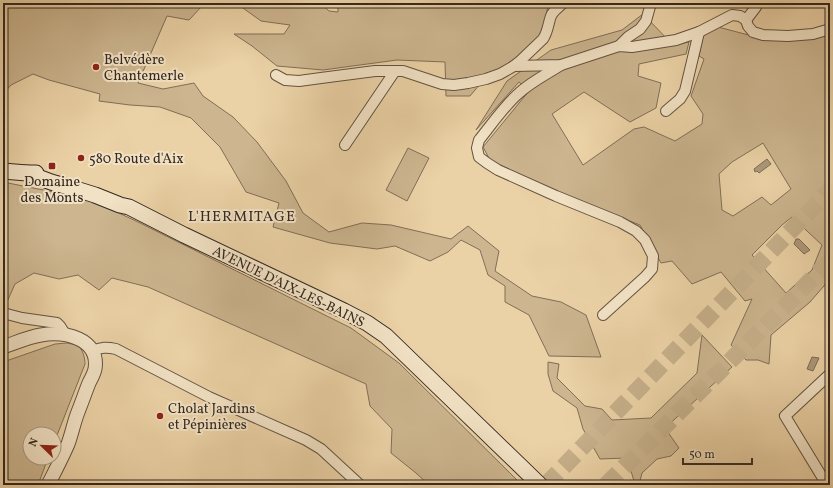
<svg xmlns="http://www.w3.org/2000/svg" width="833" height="488" viewBox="0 0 833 488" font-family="Vollkorn,serif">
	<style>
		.green { fill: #ccb58f; stroke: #806f58; fill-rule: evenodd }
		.water { fill: #ad9979; stroke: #7d6c56 }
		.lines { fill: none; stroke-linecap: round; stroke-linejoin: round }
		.trunk-tunnel { stroke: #c6b08b; stroke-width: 17; stroke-dasharray: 17 8; stroke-linecap: butt }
		.minor-casing { stroke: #625342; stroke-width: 12 }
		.tertiary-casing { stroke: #625342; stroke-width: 15 }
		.secondary-casing { stroke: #342921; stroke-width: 17 }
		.minor { stroke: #f2e2c5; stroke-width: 10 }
		.tertiary { stroke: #f2e2c5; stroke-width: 13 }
		.secondary { stroke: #f2e2c5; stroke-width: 15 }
		.poi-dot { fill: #8f2418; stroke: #f2e2c5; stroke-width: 1.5 }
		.labels { text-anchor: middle; stroke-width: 4; stroke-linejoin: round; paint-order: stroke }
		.poi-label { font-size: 14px; fill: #342921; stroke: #f2e2c5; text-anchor: start }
		.street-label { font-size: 14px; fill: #342921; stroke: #f2e2c5 }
		.neighbourhood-label { font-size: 15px; letter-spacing: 1px; fill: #342921; stroke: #f2e2c5 }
	</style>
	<rect width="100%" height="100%" fill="#ebd2a6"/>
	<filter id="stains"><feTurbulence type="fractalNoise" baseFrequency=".005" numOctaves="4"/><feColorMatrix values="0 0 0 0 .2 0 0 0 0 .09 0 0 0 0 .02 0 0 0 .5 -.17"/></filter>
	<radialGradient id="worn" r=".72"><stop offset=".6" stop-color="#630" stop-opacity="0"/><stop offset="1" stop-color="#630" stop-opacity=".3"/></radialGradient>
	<!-- green -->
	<g class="green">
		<polygon points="3,3 217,3 202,6 189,20 167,16 138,83 163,89 194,83 203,96 233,117 257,142 286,181 303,213 329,232 362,223 391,225 451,239 468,226 499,251 495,271 532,296 561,302 586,315 601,357 549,356 529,315 505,302 505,286 488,275 480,250 461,240 448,252 430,261 395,246 377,249 330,243 273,227 279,203 246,192 220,147 191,118 160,107 130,105 99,101 100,94 49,80 33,74 11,85 3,94"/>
		<polygon points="236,3 320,3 329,11 338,12 338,3 551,3 548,6 542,34 518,56 481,83 470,96 446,96 445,62 397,60 323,70 277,66 252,46 234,34 284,34 290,25 261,21"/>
		<path d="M 643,14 L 673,45 L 689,42 L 686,54 L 639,64 L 638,76 L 661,83 L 656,108 L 630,122 L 584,92 L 552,114 L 583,165 L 634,129 L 644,127 L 675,141 L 702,124 L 703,114 L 691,96 L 704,59 L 699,56 L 703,36 L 718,27 L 760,38 L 830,31 L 830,279 L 810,302 L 771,335 L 769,364 L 758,360 L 746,360 L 731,345 L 752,299 L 745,301 L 721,272 L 692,284 L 672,261 L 661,263 L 640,225 L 556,192 L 490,160 L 483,147 L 529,91 L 519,82 L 476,130 L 507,81 L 551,50 L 622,30 ZM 763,143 L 791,189 L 771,205 L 762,197 L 733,216 L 722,210 L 719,174 L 732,162 ZM 792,217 L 822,245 L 812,270 L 786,293 L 752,255 L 782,225 Z"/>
		<polygon points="408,148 429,158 407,201 386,190"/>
		<polygon points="3,182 89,199 138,222 351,328 399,363 522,485 429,485 416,473 391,453 392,429 370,406 366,384 148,287 112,278 99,290 78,275 59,279 34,273 15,284 6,304 3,303"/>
		<polygon points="702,335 732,367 665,428 679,448 671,456 657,459 642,473 639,485 634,485 634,481 627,458 600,459 583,429 577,408 553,391 548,374 548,362 559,364 557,378 585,406 602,409 612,420 651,418 697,373"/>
		<path d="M 67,343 C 70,344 75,344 77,345 C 83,349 85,358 85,364 L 54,443 L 54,434 L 30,434 L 30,458 L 48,458 L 38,485 L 3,485 L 3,362 L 55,344 Z"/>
	</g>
	<!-- water -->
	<g class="water">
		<polygon points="767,159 771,164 759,173 757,171 755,172 754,169"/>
		<polygon points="796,239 799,239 810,250 804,254 794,244"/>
		<polygon points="812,357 819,358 813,371 807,369"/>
	</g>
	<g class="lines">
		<!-- trunk-tunnel -->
		<g class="trunk-tunnel">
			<polyline points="546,485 830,190"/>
			<polyline points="606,485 830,261"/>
		</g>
		<defs>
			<g id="minor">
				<polyline points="746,20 756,7"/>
				<polyline points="619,46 628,37 640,29 646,21 651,3"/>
				<path d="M 561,65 C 547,74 531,82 519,93 C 504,106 492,124 479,140 L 477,148 L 479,157 L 487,163 L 498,170 L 556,196 L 620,222 L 636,231 L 645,240 L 653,256 L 652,269 L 645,277 L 603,315"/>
				<path d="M 514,66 L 519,62 L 543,39 C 548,32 548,24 551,16 C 553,11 559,7 563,3"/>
				<polyline points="276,75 285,80 299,81 321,78 375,71 403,71 442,84 454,85 468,83 486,79 500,74 514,66 561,65 619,46 632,47 676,40 699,32 732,15 740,16 746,20 748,26 753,32 763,35 788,36 813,34 830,29"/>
				<polyline points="666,111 680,99 685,91 699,32"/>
				<polyline points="345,145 395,71"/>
				<polyline points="3,313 22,318 57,323 60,326 65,334"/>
				<path d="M 93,351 C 101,347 107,347 116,349 L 209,397 L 306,440 L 321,449 L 360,485"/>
				<polyline points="827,485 785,416 830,374"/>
			</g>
			<path id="tertiary" d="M 3,347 C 15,343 28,337 41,335 C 64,331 100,338 95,369 C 94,374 91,379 89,383 C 85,393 82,402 78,412 C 74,422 72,433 68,444 C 62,458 55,471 48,485"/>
			<g id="secondary">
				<polyline points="3,171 27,173 36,173"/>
				<polyline points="27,173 51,182 79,190 95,195 120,205 129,207 184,235 344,311 367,323 386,336 540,485"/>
			</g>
		</defs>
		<!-- minor casing -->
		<use href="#minor" class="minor-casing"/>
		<!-- tertiary casing -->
		<use href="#tertiary" class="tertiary-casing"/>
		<!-- secondary casing -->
		<use href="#secondary" class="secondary-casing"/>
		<!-- minor -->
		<use href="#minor" class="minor"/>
		<!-- tertiary -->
		<use href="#tertiary" class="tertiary"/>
		<!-- secondary -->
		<use href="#secondary" class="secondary"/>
	</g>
	<!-- markers -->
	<g class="poi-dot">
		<circle cx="96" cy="67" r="4"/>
		<circle cx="81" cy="158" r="4"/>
		<rect x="48" y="162" width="8" height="8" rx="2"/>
		<circle cx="160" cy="416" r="4"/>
	</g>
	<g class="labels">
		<!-- poi labels -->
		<g class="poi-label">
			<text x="104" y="64">Belvédère<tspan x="104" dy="16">Chantemerle</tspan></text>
			<text x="89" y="163">580 Route d'Aix</text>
			<text x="52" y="186" text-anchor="middle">Domaine<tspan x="52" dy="16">des Monts</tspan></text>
			<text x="168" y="413">Cholat Jardins<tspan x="168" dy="16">et Pépinières</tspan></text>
		</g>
		<!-- street labels -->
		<g class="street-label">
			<text transform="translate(289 286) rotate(26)" y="5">AVENUE D'AIX-LES-BAINS</text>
		</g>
		<!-- neighbourhood labels -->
		<g class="neighbourhood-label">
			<text x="242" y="221">L'HERMITAGE</text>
		</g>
	</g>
	<!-- margin -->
	<rect width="833" height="488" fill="none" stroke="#ebd2a6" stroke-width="16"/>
	<rect x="4" y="4" width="825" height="480" fill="none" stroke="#342921" stroke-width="2"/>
	<rect x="8" y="8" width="817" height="472" fill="none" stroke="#342921"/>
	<!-- north arrow -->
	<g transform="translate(42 446) rotate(293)"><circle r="19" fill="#f2e2c5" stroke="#a69883"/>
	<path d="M0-3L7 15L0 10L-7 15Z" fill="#8f2418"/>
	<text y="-6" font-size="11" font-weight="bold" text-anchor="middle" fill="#342921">N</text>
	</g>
	<!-- scale -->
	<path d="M683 458v6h69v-6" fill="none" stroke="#342921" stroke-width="2"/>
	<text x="689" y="458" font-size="12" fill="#342921" stroke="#f2e2c5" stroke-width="3" paint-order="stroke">50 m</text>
	<rect width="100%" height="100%" filter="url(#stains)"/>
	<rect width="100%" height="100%" fill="url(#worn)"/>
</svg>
